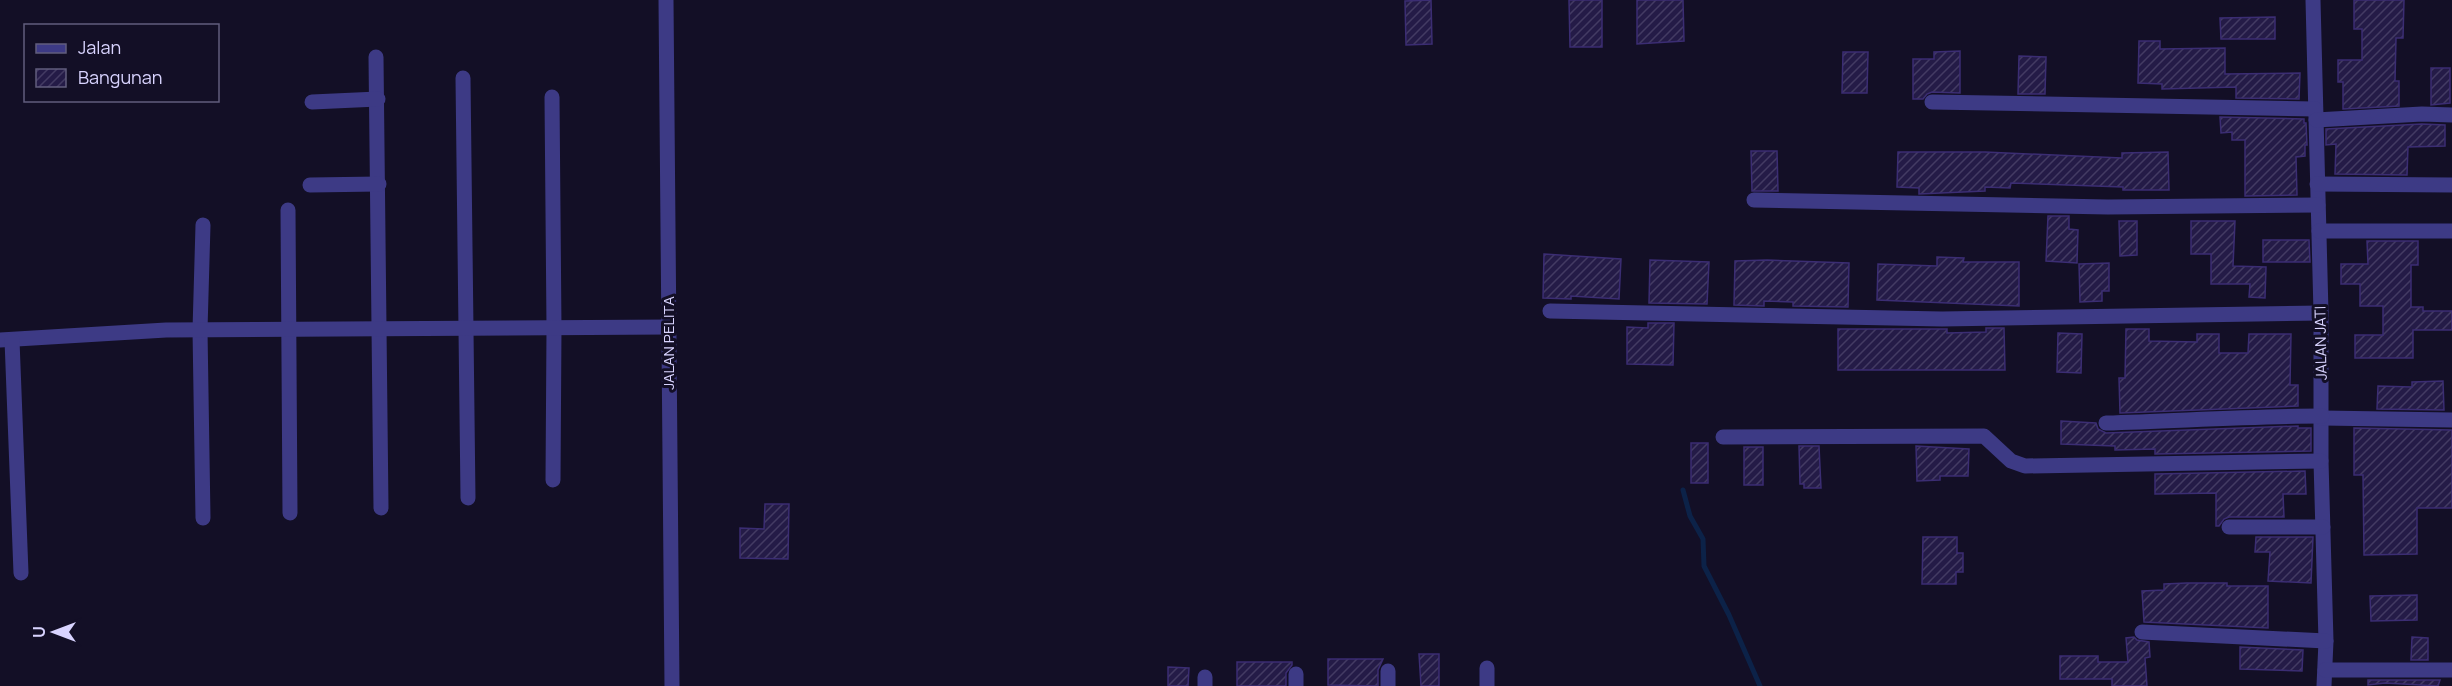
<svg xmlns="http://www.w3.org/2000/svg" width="2452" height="686" viewBox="0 0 2452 686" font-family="Manrope,sans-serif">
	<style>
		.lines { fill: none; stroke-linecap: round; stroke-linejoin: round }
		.stream { stroke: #0c2248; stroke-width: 5 }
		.building { fill: url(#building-hatch); stroke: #3b2d73; stroke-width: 1.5 }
		.minor { stroke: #3d3a85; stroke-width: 15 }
		.labels { text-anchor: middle; stroke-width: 6; stroke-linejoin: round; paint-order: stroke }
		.street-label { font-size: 15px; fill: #d9d4ff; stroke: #130f26 }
	</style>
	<defs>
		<pattern id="building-hatch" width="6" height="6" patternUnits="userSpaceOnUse" patternTransform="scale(1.5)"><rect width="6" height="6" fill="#241b47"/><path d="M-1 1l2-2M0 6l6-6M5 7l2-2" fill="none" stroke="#433b63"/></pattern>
	</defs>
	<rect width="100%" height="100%" fill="#130f26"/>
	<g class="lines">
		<!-- stream -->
		<polyline class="stream" points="1683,490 1690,516 1703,539 1704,566 1729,615 1760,686"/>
	</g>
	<!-- building -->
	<g class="building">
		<polygon points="1431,0 1432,44 1406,45 1405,1"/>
		<polygon points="1569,0 1602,0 1602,47 1570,47"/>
		<polygon points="1637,0 1683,0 1684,41 1637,44"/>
		<polygon points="2354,0 2404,0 2403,38 2396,38 2395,81 2399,81 2399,106 2343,109 2343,82 2338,82 2338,60 2362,60 2362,29 2354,29"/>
		<polygon points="2275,17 2275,39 2221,39 2220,18"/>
		<polygon points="2139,41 2160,41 2160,49 2225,48 2225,74 2300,73 2299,99 2236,98 2236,87 2162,89 2162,84 2138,83"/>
		<polygon points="1960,51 1960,93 1932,92 1927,94 1923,99 1913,99 1913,59 1934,59 1934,52"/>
		<polygon points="1843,52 1868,52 1867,93 1842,93"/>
		<polygon points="2019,56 2046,57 2045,94 2018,94"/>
		<polygon points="2431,68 2450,68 2450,103 2431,105"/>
		<polygon points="2220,117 2304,119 2304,123 2306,123 2307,145 2305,145 2305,156 2296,157 2297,195 2245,196 2245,140 2232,140 2232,132 2221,133"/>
		<polygon points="2422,124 2445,125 2445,146 2408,147 2407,175 2335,174 2336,144 2326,145 2326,129"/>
		<polygon points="1751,151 1777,151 1778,191 1752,191"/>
		<polygon points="1898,152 1985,152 2122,158 2122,153 2168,152 2169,190 2123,190 2123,187 2011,183 2010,188 1985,187 1985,191 1919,194 1919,188 1897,187"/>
		<polygon points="2048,216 2069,216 2069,229 2078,230 2077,263 2046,261"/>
		<polygon points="2119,221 2137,221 2137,255 2120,256"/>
		<polygon points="2191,221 2235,221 2233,266 2266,267 2265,298 2249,297 2250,284 2211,284 2211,254 2191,254"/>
		<polygon points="2263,240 2309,240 2310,262 2263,262"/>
		<polygon points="2367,241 2418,241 2418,265 2411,265 2411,307 2423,307 2423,311 2452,311 2452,330 2413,330 2413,358 2355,358 2355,335 2383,335 2383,306 2360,306 2360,284 2341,284 2341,264 2368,264"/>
		<polygon points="1544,254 1621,259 1619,299 1571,296 1571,299 1543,298"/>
		<polygon points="1937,257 1964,258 1963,262 2019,262 2019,306 1877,300 1878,264 1937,266"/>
		<polygon points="1650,260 1709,262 1707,304 1649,303"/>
		<polygon points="1767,260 1849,263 1848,307 1793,306 1793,302 1764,301 1764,306 1734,305 1735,261"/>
		<polygon points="2109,263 2109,291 2102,291 2102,301 2080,302 2079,264"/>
		<polygon points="1648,323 1674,323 1673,365 1627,364 1627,327 1648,328"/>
		<polygon points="1986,328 2004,328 2005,370 1838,370 1838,329 1947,329 1947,333 1986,332"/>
		<polygon points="2126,329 2149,329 2149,341 2197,342 2197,334 2219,334 2219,353 2248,353 2249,334 2291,334 2290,385 2298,385 2298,406 2120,413 2119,378 2125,378"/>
		<polygon points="2058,333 2082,334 2081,373 2057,372"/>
		<polygon points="2443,381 2444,410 2377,409 2378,386 2412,387 2412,382"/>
		<polygon points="2061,421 2096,423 2098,429 2106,433 2298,426 2298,428 2311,428 2311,451 2155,454 2155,449 2115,450 2115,446 2061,444"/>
		<polygon points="2354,428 2452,430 2452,508 2417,508 2417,554 2364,555 2363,475 2354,475"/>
		<rect x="1691" y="443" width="17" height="40"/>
		<polygon points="1799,446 1819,446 1821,488 1804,488 1804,484 1800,484"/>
		<polygon points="1916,446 1969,449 1968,476 1940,476 1940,480 1917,481"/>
		<rect x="1744" y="447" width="19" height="38"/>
		<polygon points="2305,471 2306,494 2283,494 2284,517 2229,517 2224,519 2219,526 2216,526 2216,493 2155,494 2155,474"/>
		<polygon points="765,504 789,504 788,559 740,558 740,528 764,529"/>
		<polygon points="1923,537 1957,537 1957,553 1963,553 1963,572 1956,572 1956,584 1922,584"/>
		<polygon points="2256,537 2313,537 2311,583 2268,581 2270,552 2255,552"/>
		<polygon points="2187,583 2227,583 2227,586 2268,586 2268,628 2144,622 2142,591 2164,590 2164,584"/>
		<polygon points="2417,595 2417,620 2371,621 2370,596"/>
		<polygon points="2134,637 2137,640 2149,642 2150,657 2145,658 2147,686 2112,686 2112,679 2060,679 2060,656 2098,656 2098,662 2128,662 2126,638"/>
		<polygon points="2412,637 2428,638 2428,660 2411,660"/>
		<polygon points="2240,647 2303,650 2302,671 2240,669"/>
		<polygon points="1419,654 1439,654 1439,686 1421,686"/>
		<polygon points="1328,659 1383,659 1378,670 1378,686 1328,685"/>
		<polygon points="1237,662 1292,662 1292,665 1286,673 1286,686 1237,686"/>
		<polygon points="1168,667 1189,668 1188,686 1168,686"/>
		<polygon points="2368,680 2440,680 2438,686 2385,683 2368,685"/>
	</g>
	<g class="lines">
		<!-- minor -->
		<g class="minor">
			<polyline points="666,0 672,686"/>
			<polyline points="2313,0 2321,313 2321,461 2326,641 2324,686"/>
			<polyline points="376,57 381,508"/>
			<polyline points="463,78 468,498"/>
			<polyline points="552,97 554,328 553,480"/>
			<polyline points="312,102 378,99"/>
			<polyline points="1932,102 2315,109"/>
			<polyline points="2316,120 2422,114 2452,115"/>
			<polyline points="2317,184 2452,185"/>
			<polyline points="310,185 379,184"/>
			<polyline points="1754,200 2108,207 2318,205"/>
			<polyline points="288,210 290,513"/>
			<polyline points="203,225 200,330 203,518"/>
			<polyline points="2319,231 2452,231"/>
			<polyline points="1550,311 1942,319 2321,313"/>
			<polyline points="0,340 166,330 669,327"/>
			<polyline points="12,340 21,573"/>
			<polyline points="2322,418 2452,420"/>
			<path d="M 2106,423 C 2178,421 2250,416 2322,416"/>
			<polyline points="1723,437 1984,436 2011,461 2025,466 2321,461"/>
			<polyline points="2229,527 2323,527"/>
			<polyline points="2142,632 2326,641"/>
			<polyline points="1487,668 1487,686"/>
			<polyline points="2325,670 2452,670"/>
			<polyline points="1388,671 1388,686"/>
			<polyline points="1296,674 1296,686"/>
			<polyline points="1205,686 1205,677"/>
		</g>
	</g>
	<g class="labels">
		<!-- street labels -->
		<g class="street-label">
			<text transform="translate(669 343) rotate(-90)" y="5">JALAN PELITA</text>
			<text transform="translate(2321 343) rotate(-91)" y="5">JALAN JATI</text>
		</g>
	</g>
	<!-- legend -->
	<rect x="24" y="24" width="195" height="78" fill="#130f26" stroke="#625e7d" stroke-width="1.5"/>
	<rect x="36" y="44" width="30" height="9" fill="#3d3a85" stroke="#625e7d" stroke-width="1.5"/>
	<text x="78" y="54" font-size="18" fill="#d9d4ff">Jalan</text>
	<rect x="36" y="69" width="30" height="18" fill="url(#building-hatch)" stroke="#625e7d" stroke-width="1.5"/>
	<text x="78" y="84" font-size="18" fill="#d9d4ff">Bangunan</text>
	<!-- north arrow -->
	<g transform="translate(54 632) rotate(270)" stroke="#130f26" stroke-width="4.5" paint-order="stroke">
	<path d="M0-4.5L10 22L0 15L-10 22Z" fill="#d9d4ff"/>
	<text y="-9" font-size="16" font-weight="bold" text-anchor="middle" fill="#d9d4ff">U</text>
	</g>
</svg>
